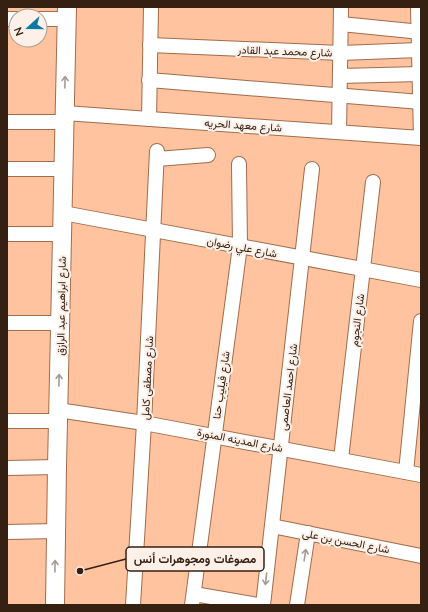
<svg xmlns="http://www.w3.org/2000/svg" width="428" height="612" viewBox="0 0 428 612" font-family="'Nunito Sans',Vazirmatn,sans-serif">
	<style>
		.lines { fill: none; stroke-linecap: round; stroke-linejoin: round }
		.minor-casing { stroke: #a26c4a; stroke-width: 16 }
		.major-casing { stroke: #a26c4a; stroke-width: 20 }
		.minor { stroke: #fff; stroke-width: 14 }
		.major { stroke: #fff; stroke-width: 18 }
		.oneway { stroke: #a59b94 }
		.labels { text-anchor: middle; stroke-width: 4; stroke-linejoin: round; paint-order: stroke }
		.street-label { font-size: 11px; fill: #362012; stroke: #fcf0e8 }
		.leader { fill: none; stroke: #362012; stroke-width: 1.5 }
		.callout-dot { fill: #362012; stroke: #fcf0e8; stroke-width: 1.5 }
		.callout { fill: #fcf0e8; stroke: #362012; stroke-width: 1.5 }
		.callout-label { font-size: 12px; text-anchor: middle; font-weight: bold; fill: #362012 }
	</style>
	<rect width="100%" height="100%" fill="#ffc39f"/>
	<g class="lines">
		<defs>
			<g id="minor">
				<polyline points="418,7 421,138"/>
				<polyline points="7,19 16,19"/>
				<polyline points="40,19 67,19"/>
				<polyline points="341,24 421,32"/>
				<polyline points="150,45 341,53 419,50"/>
				<polyline points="340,76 420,74"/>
				<polyline points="149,80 421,102"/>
				<polyline points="65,113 421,138"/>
				<polyline points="149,119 151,7"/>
				<polyline points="7,122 64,122"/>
				<polyline points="339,132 341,7"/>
				<polyline points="157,159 208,155"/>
				<polyline points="7,169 63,169"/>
				<polyline points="63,213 421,280"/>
				<polyline points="7,234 62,234"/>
				<polyline points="7,323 60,323"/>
				<polyline points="58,410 144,423 421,475"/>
				<polyline points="7,421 58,421"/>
				<polyline points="341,459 373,182"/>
				<polyline points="7,468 57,467"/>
				<polyline points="406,472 421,321"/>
				<polyline points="272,526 421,556"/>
				<polyline points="7,532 56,531"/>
				<polyline points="194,594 258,605"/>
				<polyline points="133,605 144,423 157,151"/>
				<polyline points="192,605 240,246 239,164"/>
				<polyline points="263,605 312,169"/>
				<polyline points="297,605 308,533"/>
			</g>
			<polyline id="major" points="55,605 57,467 67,7"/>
		</defs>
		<!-- minor casing -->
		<use href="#minor" class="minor-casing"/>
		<!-- major casing -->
		<use href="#major" class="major-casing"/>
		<!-- minor -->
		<use href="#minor" class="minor"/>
		<!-- major -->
		<use href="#major" class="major"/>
	</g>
	<!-- one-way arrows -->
	<defs><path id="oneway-shaft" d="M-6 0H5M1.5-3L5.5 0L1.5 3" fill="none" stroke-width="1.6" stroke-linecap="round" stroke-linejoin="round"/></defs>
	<g class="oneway">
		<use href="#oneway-shaft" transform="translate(65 82) rotate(-89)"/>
		<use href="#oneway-shaft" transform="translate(59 380) rotate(-89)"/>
		<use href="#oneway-shaft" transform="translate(305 555) rotate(-81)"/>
		<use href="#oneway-shaft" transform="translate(55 566) rotate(-89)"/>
		<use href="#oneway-shaft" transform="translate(266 579) rotate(96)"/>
	</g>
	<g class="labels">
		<!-- street labels -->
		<g class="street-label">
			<text transform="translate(285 51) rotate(2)" y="4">شارع محمد عبد القادر</text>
			<text transform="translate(243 125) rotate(4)" y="4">شارع معهد الحريه</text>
			<text transform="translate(242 247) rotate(11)" y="4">شارع علي رضوان</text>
			<text transform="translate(61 306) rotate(-89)" y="4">شارع ابراهيم عبد الرازق</text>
			<text transform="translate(357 320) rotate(-83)" y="4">شارع النجوم</text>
			<text transform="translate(147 378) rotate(-87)" y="4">شارع مصطفى كامل</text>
			<text transform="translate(221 385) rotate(-82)" y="4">شارع فيليب حنا</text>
			<text transform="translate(288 387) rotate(-83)" y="4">شارع احمد العاصمى</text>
			<text transform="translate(240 440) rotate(11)" y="4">شارع المدينه المنورة</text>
			<text transform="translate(346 541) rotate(11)" y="4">شارع الحسن بن على</text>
		</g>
	</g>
	<!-- callouts -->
	<path class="leader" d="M80 571L126 559"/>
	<circle class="callout-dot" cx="80" cy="571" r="4"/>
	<rect class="callout" x="126" y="547" width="138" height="24" rx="4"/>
	<g class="callout-label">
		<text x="195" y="563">مصوغات ومجوهرات أنس</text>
	</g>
	<!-- border -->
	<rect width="428" height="612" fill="none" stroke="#362012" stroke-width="16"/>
	<!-- north arrow -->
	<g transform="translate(28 28) rotate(249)"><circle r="19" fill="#fcf0e8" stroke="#ad9d92"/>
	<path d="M0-3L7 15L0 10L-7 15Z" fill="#0e7aa4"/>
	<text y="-6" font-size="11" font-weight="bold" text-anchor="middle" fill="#362012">N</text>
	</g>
</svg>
